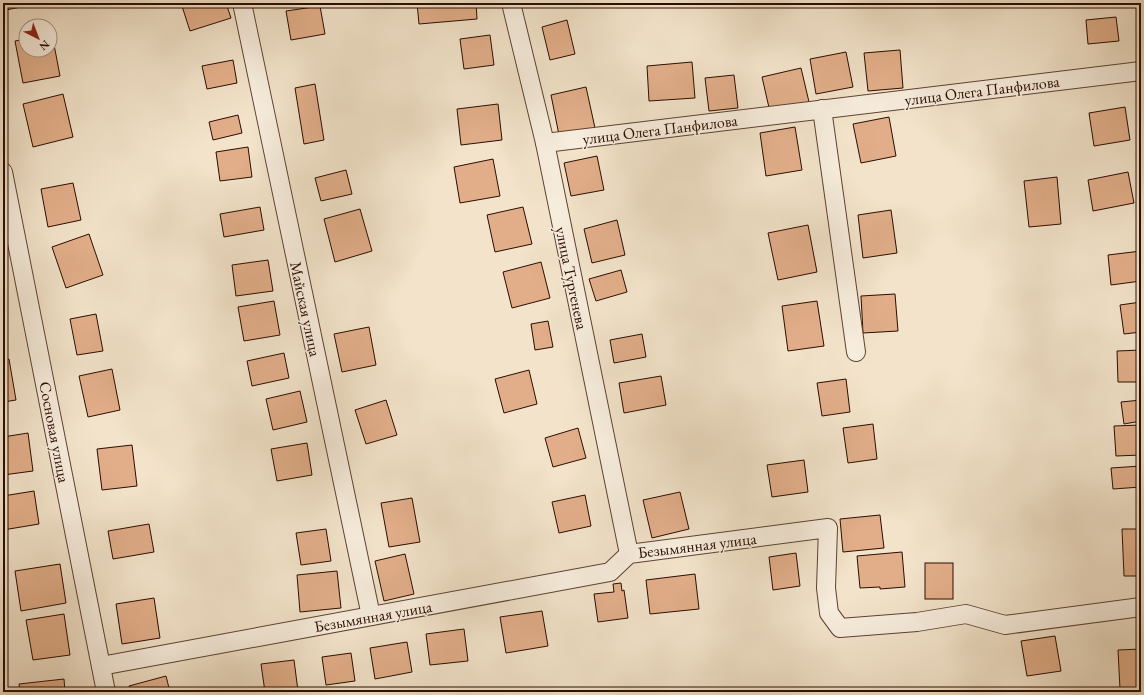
<svg xmlns="http://www.w3.org/2000/svg" width="1144" height="695" viewBox="0 0 1144 695" font-family="'EB Garamond',serif">
	<style>
		.building { fill: #e1ae89; stroke: #2b0c00 }
		.lines { fill: none; stroke-linecap: round; stroke-linejoin: round }
		.minor-casing { stroke: #5d4232; stroke-width: 20 }
		.minor { stroke: #f7eddd; stroke-width: 18 }
		.labels { text-anchor: middle; stroke-width: 3; stroke-linejoin: round; paint-order: stroke }
		.street-label { font-size: 16px; fill: #2b0c00; stroke: #f7eddd }
	</style>
	<rect width="100%" height="100%" fill="#f2e3ca"/>
	<filter id="stains"><feTurbulence type="fractalNoise" baseFrequency=".005" numOctaves="4"/><feColorMatrix values="0 0 0 0 .2 0 0 0 0 .09 0 0 0 0 .02 0 0 0 .5 -.17"/></filter>
	<radialGradient id="worn" r=".72"><stop offset=".6" stop-color="#630" stop-opacity="0"/><stop offset="1" stop-color="#630" stop-opacity=".3"/></radialGradient>
	<!-- building -->
	<g class="building">
		<polygon points="5,3 40,3 6,10"/>
		<polygon points="181,3 226,3 231,18 190,31"/>
		<polygon points="417,3 476,3 477,19 419,24"/>
		<polygon points="320,6 325,34 291,40 286,11"/>
		<polygon points="1116,17 1119,41 1088,44 1086,20"/>
		<polygon points="567,20 575,54 550,60 542,27"/>
		<polygon points="50,34 52,34 60,76 23,83 15,41 26,39 26,50 50,50"/>
		<polygon points="490,35 494,65 464,69 460,39"/>
		<polygon points="900,50 903,88 868,91 864,53"/>
		<polygon points="846,52 853,87 816,94 810,59"/>
		<polygon points="233,60 237,83 207,89 202,66"/>
		<polygon points="692,62 695,98 649,101 647,66"/>
		<polygon points="801,68 809,102 770,112 762,77"/>
		<polygon points="734,75 738,108 709,111 705,78"/>
		<polygon points="315,84 324,140 304,144 295,88"/>
		<polygon points="586,87 595,128 559,135 551,95"/>
		<polygon points="63,94 73,137 33,147 23,104"/>
		<polygon points="498,104 502,140 461,145 457,109"/>
		<polygon points="1125,107 1130,140 1094,146 1089,113"/>
		<polygon points="238,115 242,133 213,140 209,122"/>
		<polygon points="889,117 896,156 861,163 853,124"/>
		<polygon points="795,127 802,170 766,176 760,133"/>
		<polygon points="248,147 252,177 220,181 216,152"/>
		<polygon points="597,156 604,190 571,196 564,163"/>
		<polygon points="493,159 500,196 460,203 454,167"/>
		<polygon points="346,170 352,194 321,201 315,178"/>
		<polygon points="1128,172 1134,203 1093,211 1088,180"/>
		<polygon points="1057,177 1061,224 1029,227 1024,181"/>
		<polygon points="73,183 81,220 48,227 41,189"/>
		<polygon points="260,207 264,230 224,237 220,214"/>
		<polygon points="523,207 532,244 495,252 487,215"/>
		<polygon points="360,209 372,251 335,262 324,219"/>
		<polygon points="891,210 897,253 863,258 858,215"/>
		<polygon points="617,220 625,255 592,263 584,229"/>
		<polygon points="808,225 817,272 778,280 768,233"/>
		<polygon points="89,234 103,275 66,288 52,247"/>
		<polygon points="1141,251 1141,281 1111,285 1108,255"/>
		<polygon points="268,260 273,291 236,296 232,265"/>
		<polygon points="541,262 550,298 512,308 503,272"/>
		<polygon points="621,270 627,292 596,301 589,279"/>
		<polygon points="895,294 898,331 863,333 861,296"/>
		<polygon points="274,301 280,335 244,341 238,307"/>
		<polygon points="817,301 824,346 788,351 782,306"/>
		<polygon points="1141,302 1141,332 1124,334 1120,305"/>
		<polygon points="96,314 103,351 77,355 70,319"/>
		<polygon points="548,321 553,347 535,350 531,324"/>
		<polygon points="369,327 376,365 342,372 334,334"/>
		<polygon points="642,334 646,357 614,363 610,340"/>
		<polygon points="1141,350 1141,382 1118,382 1117,351"/>
		<polygon points="284,353 289,378 252,386 247,361"/>
		<polygon points="9,359 16,400 3,402 3,360"/>
		<polygon points="112,369 120,410 88,417 79,376"/>
		<polygon points="529,370 537,404 504,413 495,379"/>
		<polygon points="661,376 666,405 624,413 619,383"/>
		<polygon points="846,379 850,412 822,416 817,383"/>
		<polygon points="300,391 307,422 273,430 266,399"/>
		<polygon points="386,400 397,435 366,444 355,410"/>
		<polygon points="1141,400 1141,421 1124,424 1121,402"/>
		<polygon points="873,424 877,459 848,463 843,428"/>
		<polygon points="1141,425 1141,455 1116,456 1114,426"/>
		<polygon points="578,428 586,458 553,467 545,438"/>
		<polygon points="28,433 33,471 3,475 3,437"/>
		<polygon points="307,443 312,475 277,481 271,449"/>
		<polygon points="132,445 137,486 102,490 97,449"/>
		<polygon points="804,460 808,492 772,497 767,465"/>
		<polygon points="1141,466 1141,487 1113,489 1111,468"/>
		<polygon points="34,491 39,524 3,530 3,496"/>
		<polygon points="680,492 689,529 652,538 643,500"/>
		<polygon points="585,495 591,526 559,533 552,502"/>
		<polygon points="412,498 420,542 389,547 381,503"/>
		<polygon points="880,515 884,548 843,552 840,519"/>
		<polygon points="149,524 154,552 113,559 108,531"/>
		<polygon points="326,529 331,561 301,565 296,533"/>
		<polygon points="1122,529 1141,529 1141,576 1124,576"/>
		<polygon points="902,552 905,587 880,589 880,587 860,588 857,556"/>
		<polygon points="796,553 800,586 773,590 769,557"/>
		<polygon points="405,554 414,594 384,601 375,561"/>
		<rect x="925" y="563" width="28" height="36"/>
		<polygon points="60,564 66,603 21,611 15,571"/>
		<polygon points="337,571 341,608 300,612 297,575"/>
		<polygon points="695,574 699,609 650,614 646,580"/>
		<polygon points="621,583 622,591 624,590 628,618 598,622 594,594 614,592 613,584"/>
		<polygon points="154,598 160,638 122,644 116,604"/>
		<polygon points="542,611 548,646 506,653 500,617"/>
		<polygon points="64,614 70,655 33,660 26,620"/>
		<polygon points="464,629 468,661 430,665 426,634"/>
		<polygon points="1055,636 1061,671 1027,676 1021,641"/>
		<polygon points="407,642 412,672 375,679 370,648"/>
		<polygon points="1141,649 1141,688 1120,689 1118,650"/>
		<polygon points="351,653 355,681 326,685 322,657"/>
		<polygon points="294,660 298,691 265,692 261,664"/>
		<polygon points="166,676 170,692 131,692 129,686"/>
		<polygon points="64,679 65,692 20,692 19,684"/>
	</g>
	<g class="lines">
		<defs>
			<g id="minor">
				<polyline points="242,3 371,616"/>
				<polyline points="511,3 545,143 629,554"/>
				<polyline points="822,109 856,352"/>
				<polyline points="545,143 1141,71"/>
				<polyline points="3,172 106,692"/>
				<polyline points="101,666 610,572 629,554 828,528 826,588 829,613 840,628 917,622 966,614 1005,625 1141,607"/>
			</g>
		</defs>
		<!-- minor casing -->
		<use href="#minor" class="minor-casing"/>
		<!-- minor -->
		<use href="#minor" class="minor"/>
	</g>
	<g class="labels">
		<!-- street labels -->
		<g class="street-label">
			<text transform="translate(982 90) rotate(-7)" y="6">улица Олега Панфилова</text>
			<text transform="translate(660 129) rotate(-7)" y="6">улица Олега Панфилова</text>
			<text transform="translate(572 278) rotate(78)" y="6">улица Тургенева</text>
			<text transform="translate(306 309) rotate(78)" y="6">Майская улица</text>
			<text transform="translate(55 432) rotate(79)" y="6">Сосновая улица</text>
			<text transform="translate(697 545) rotate(-7)" y="6">Безымянная улица</text>
			<text transform="translate(373 616) rotate(-10)" y="6">Безымянная улица</text>
		</g>
	</g>
	<!-- margin -->
	<rect width="1144" height="695" fill="none" stroke="#f2e3ca" stroke-width="16"/>
	<rect x="4" y="4" width="1136" height="687" fill="none" stroke="#2b0c00" stroke-width="2"/>
	<rect x="8" y="8" width="1128" height="679" fill="none" stroke="#2b0c00"/>
	<!-- north arrow -->
	<g transform="translate(38 38) rotate(138)"><circle r="19" fill="#f7eddd" stroke="#a59385"/>
	<path d="M0-3L7 15L0 10L-7 15Z" fill="#8f2418"/>
	<text y="-6" font-size="11" font-weight="bold" text-anchor="middle" fill="#2b0c00">N</text>
	</g>
	<rect width="100%" height="100%" filter="url(#stains)"/>
	<rect width="100%" height="100%" fill="url(#worn)"/>
</svg>
